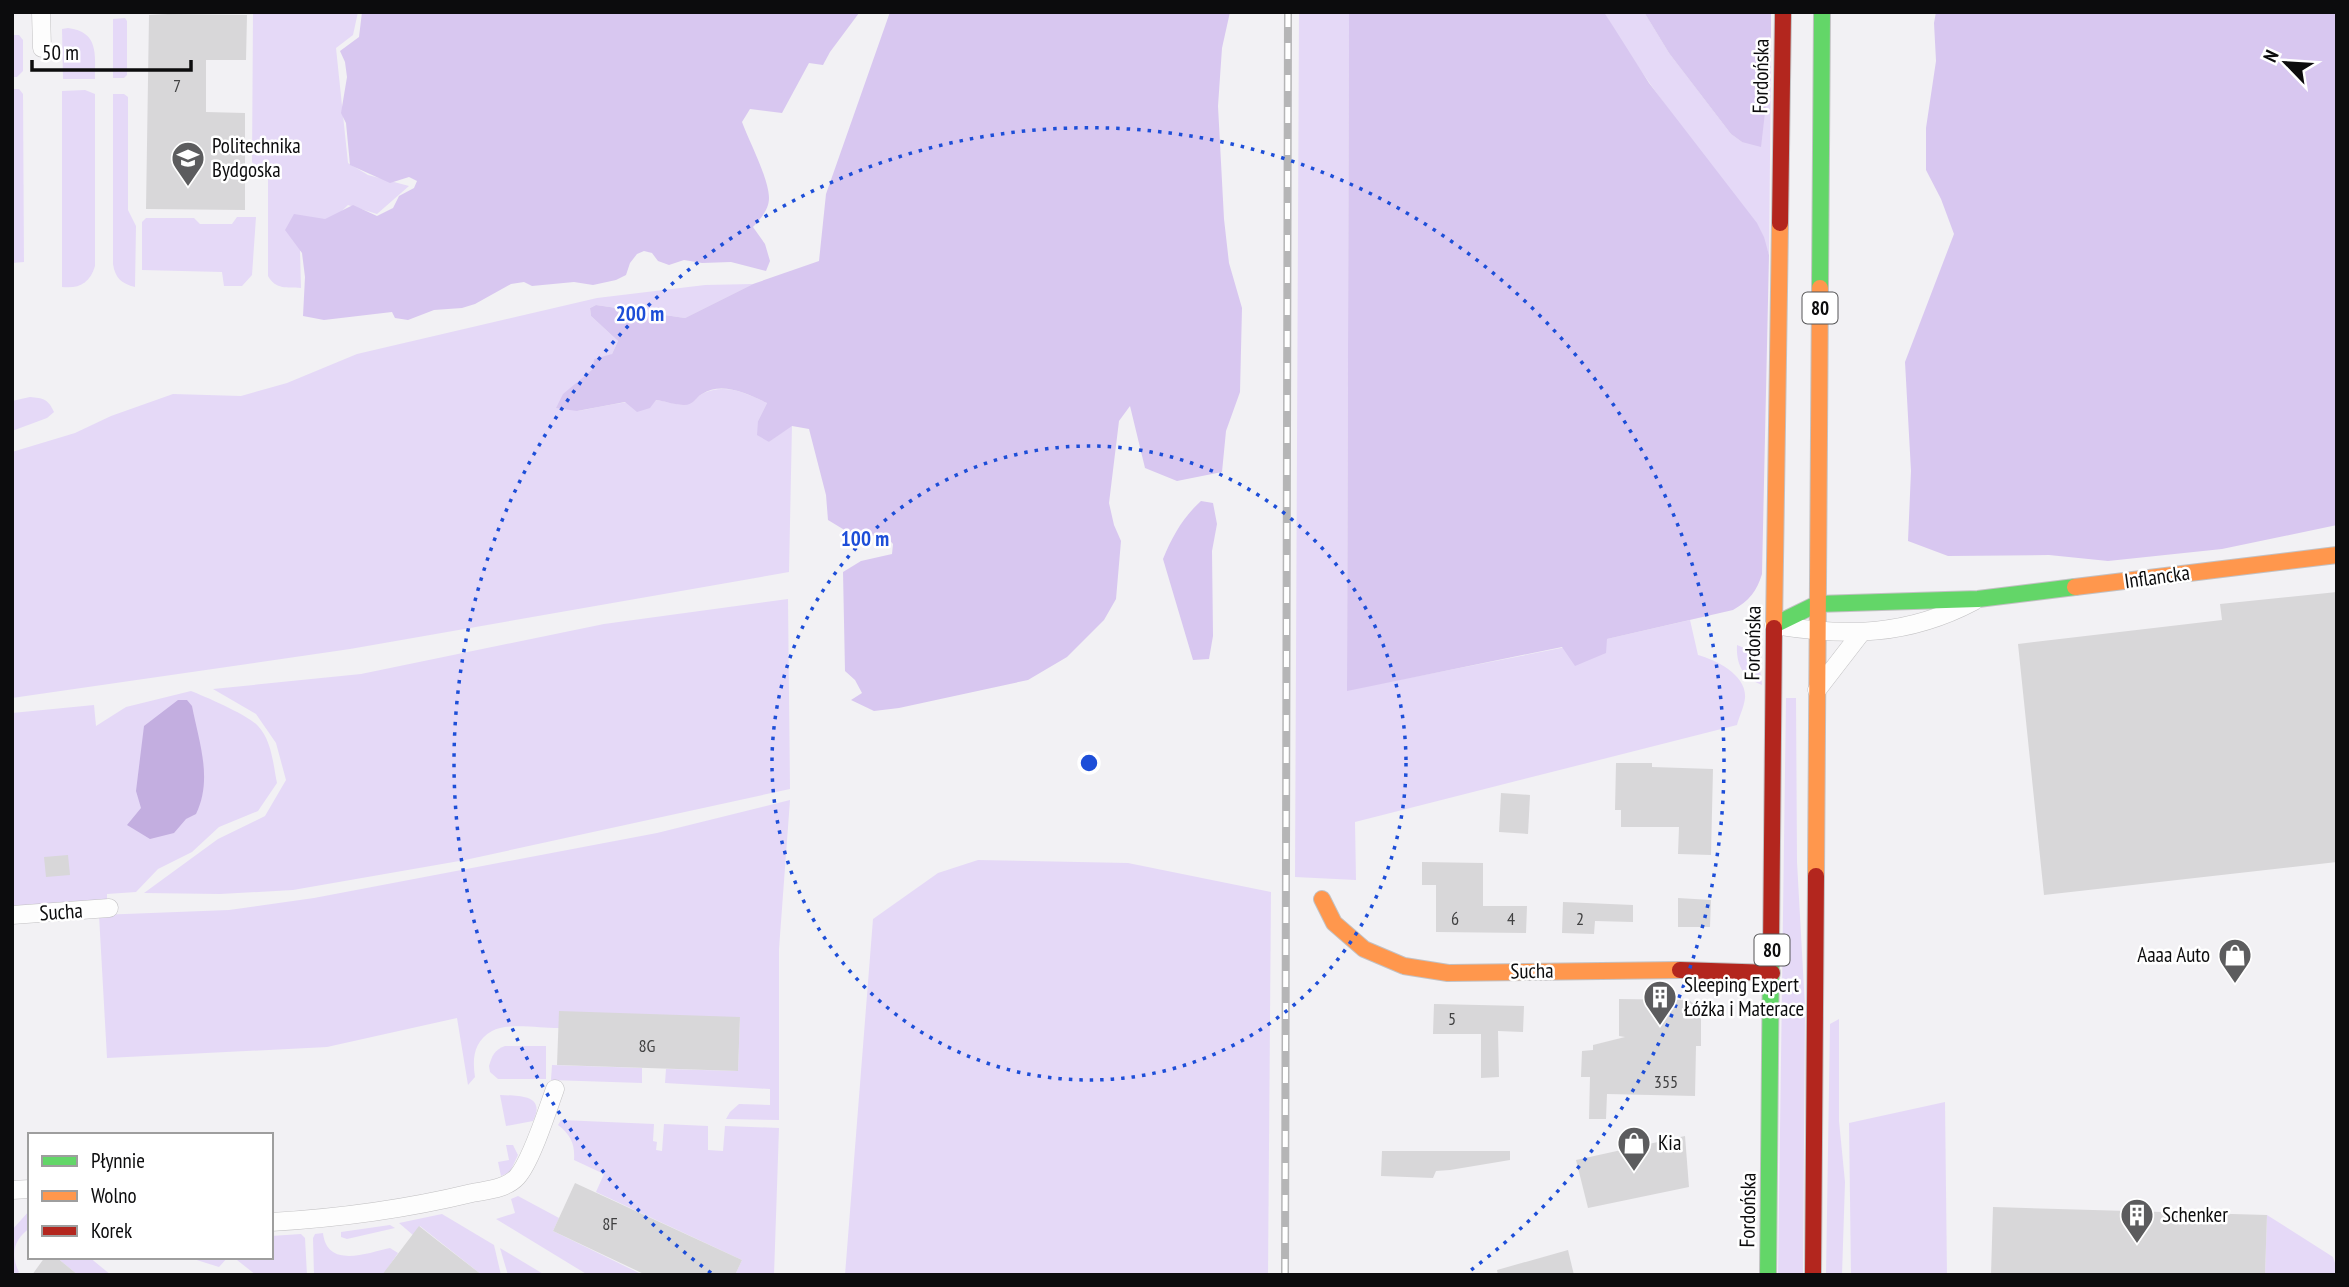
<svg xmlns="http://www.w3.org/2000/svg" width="2349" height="1287" viewBox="0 0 2349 1287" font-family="'PT Sans Narrow',sans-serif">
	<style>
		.green { fill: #e5d9f7 }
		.forest { fill: #d8c7f0 }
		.water { fill: #c3aee0 }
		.building { fill: #d8d7d9 }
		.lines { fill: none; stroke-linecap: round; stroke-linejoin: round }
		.street-casing { stroke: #c2c1c3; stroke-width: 19 }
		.fast-casing { stroke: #c2c1c3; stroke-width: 18 }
		.slow-casing { stroke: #c2c1c3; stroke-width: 18 }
		.jam-casing { stroke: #c2c1c3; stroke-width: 18 }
		.street { stroke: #fdfdfd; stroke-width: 18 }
		.fast { stroke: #63d668; stroke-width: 16 }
		.slow { stroke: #ff974d; stroke-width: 16 }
		.jam { stroke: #b3261e; stroke-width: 16 }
		.rail-casing { stroke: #b5b5b6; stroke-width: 8 }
		.rail { stroke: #fff; stroke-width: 5; stroke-dasharray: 16; stroke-linecap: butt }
		.ring { fill: none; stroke: #1d4ed8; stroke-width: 3.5; stroke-dasharray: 3.5 7 }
		.labels { text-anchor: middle; stroke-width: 5; stroke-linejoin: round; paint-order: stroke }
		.number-label { font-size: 18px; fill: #414142 }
		.shield { fill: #fff; stroke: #555556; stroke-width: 2 }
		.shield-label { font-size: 19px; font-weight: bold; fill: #0c0c0d }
		.street-label { font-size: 21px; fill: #0c0c0d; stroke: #fff }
		.poi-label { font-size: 21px; fill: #0c0c0d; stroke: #fff; text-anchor: start }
		.centre { fill: #1d4ed8; stroke: #fff; stroke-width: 3.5 }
		.ring-label { font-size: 21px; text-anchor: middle; font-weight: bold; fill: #1d4ed8; stroke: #fff; stroke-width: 5; stroke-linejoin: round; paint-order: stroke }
	</style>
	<rect width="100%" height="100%" fill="#f2f1f4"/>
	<!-- green -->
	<g class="green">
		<path d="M 253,12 L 358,12 L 353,35 L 336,48 L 348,163 L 368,175 L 409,186 L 377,214 L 348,205 L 300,251 L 301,288 C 287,287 276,290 268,276 L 268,167 L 255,166 L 252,162 Z"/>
		<path d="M 1299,12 L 1349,12 L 1347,690 L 1607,639 L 1690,620 L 1698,655 C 1716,660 1747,675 1745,698 C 1744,707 1739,717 1737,725 L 1355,822 L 1356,880 L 1295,877 Z"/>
		<path d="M 1604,12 L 1644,12 L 1669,53 L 1731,134 L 1742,142 L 1771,60 L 1769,255 C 1759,219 1733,196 1711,166 C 1674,116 1635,67 1604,12 Z"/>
		<polygon points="125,18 127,21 127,75 124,78 113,78 113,19"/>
		<path d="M 68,28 C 99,32 95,54 95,79 L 63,79 L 62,29 Z"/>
		<polygon points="12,35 19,35 23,40 23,71 17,77 12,77"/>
		<polygon points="12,89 19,89 23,94 24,262 12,263"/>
		<path d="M 85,90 L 95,94 L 95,266 C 90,283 79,289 62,287 L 62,91 Z"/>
		<path d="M 113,94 L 124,94 L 128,97 L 128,210 L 136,226 L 135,287 C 122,284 115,278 113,264 Z"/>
		<polygon points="237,217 256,217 252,275 242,286 224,286 222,272 142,270 142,222 146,218 194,218 200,224 232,224"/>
		<path d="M 753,284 L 685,318 L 596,305 L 590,308 L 591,316 L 618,341 L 612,354 L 564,394 L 577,411 C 602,407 628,400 654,400 C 665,400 676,406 686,404 C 695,403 697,396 704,393 C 726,383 748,394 767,403 L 758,421 L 769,442 L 792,425 L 789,572 L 350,649 L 12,698 L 12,452 L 75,433 L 111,416 L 173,394 L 241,396 L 287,383 L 357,354 L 597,298 L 705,285 Z"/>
		<path d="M 30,397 C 43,398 48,399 54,412 L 47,418 L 12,431 L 12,401 Z"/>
		<polygon points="788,599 790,789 465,860 293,890 220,894 144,893 218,839 265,816 286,780 276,743 256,714 213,689 361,674 604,624"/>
		<path d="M 1737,645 C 1757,652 1760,665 1762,685 C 1743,678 1736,665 1737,645 Z"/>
		<path d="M 191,691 C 204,696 250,716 258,726 C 272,741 273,764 277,783 L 258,811 L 219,827 L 192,852 L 158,869 L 136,892 L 107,894 L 107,902 L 12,909 L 12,713 L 94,705 L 96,726 L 126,707 Z"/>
		<polygon points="1786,698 1796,698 1797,862 1805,1007 1803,1275 1778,1275"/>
		<path d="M 790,800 L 779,949 L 779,1120 L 726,1119 L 730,1112 L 739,1104 L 770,1105 L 770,1089 L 665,1083 L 666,1069 L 738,1071 L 740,1018 C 680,1021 621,1026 562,1028 C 544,1029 508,1022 492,1031 C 474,1041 472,1058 475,1077 L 468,1085 L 457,1018 L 327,1047 L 107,1058 L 99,915 L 229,910 L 314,898 L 657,833 Z"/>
		<polygon points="978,860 1128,863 1271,892 1268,1275 845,1275 873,919 938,873"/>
		<polygon points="1839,1019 1839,1121 1845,1182 1842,1275 1826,1275 1830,1024"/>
		<path d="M 505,1046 L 546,1046 L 546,1079 L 498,1079 L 490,1072 L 489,1066 C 492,1056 494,1050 505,1046 Z"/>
		<polygon points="552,1065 642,1068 642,1083 551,1080"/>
		<path d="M 500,1095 C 517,1096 547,1094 533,1121 L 506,1126 Z"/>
		<polygon points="1945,1102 1947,1275 1851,1275 1849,1123"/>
		<path d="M 561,1120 L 654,1124 L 653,1141 L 657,1142 L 656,1150 L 662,1151 L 664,1124 L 708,1126 L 708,1150 L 723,1151 L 725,1126 L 779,1128 L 774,1275 L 735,1275 L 742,1260 L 596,1192 L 604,1174 L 574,1160 C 575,1144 571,1135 558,1125 Z"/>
		<polygon points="506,1145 513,1145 518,1155 510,1172 501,1176 498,1162 509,1160"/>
		<polygon points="518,1196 559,1218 553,1231 643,1275 588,1275 496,1219 515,1213 511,1199"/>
		<path d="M 30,1210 L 30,1228 C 14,1239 10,1254 19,1272 L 16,1275 L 12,1275 L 12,1230 Z"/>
		<polygon points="442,1214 494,1245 501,1275 482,1275 420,1226 413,1235 399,1223"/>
		<polygon points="2267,1215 2333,1257 2335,1263 2335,1275 2265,1275"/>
		<polygon points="390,1225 395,1228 347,1239 341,1237 341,1232"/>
		<path d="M 323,1233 C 327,1269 367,1253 390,1248 L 398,1253 L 387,1269 L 394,1275 L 314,1275 L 313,1238 L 315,1234 Z"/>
		<polygon points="301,1234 305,1238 307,1275 256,1275 237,1260 238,1257 271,1257 271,1236"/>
		<polygon points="500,1248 545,1275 508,1275"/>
		<polygon points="56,1257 89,1257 111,1275 78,1275"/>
		<polygon points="187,1257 228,1257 219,1267"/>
	</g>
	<!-- forest -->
	<g class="forest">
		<path d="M 362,12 L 858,12 L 859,13 L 830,52 L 823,65 L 809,63 L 782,113 L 750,109 L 742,122 C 749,141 769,179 769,198 C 769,210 760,219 753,227 L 765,244 L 770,261 L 766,271 L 731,262 L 702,263 L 684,260 L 669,265 L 658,261 L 652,253 L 644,251 L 637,254 L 630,263 L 626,275 L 616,280 L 593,285 L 574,282 L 532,286 L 524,282 L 511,284 L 475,304 L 462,308 L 434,310 L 408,320 L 395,318 L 392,312 L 324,320 L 303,316 L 305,277 L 302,253 L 285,230 L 294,214 L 325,219 L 353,205 L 377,216 L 393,208 L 399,196 L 414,188 L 417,181 L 409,177 L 390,183 L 350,165 L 346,123 L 341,113 L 347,77 L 345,62 L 340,51 L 359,37 Z"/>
		<path d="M 890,12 L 1230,12 L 1222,48 L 1218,106 L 1224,219 L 1229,263 L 1242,308 L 1240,392 L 1226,431 L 1222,472 L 1177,481 L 1145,468 L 1130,406 L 1119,421 L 1109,503 L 1114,525 L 1121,541 L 1116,599 L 1104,620 L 1067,657 L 1028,680 L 899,708 L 874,711 L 851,700 L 862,693 L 855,680 L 845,671 L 843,572 L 861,561 L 892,554 L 893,544 L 885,535 L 856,537 L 828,520 L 826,495 L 809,429 L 792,426 L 769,442 L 757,435 L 758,421 L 767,403 C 748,394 722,381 702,394 C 695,398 694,405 684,405 C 675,405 665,401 656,400 L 650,408 L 637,412 L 625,402 L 577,411 L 556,408 L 563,394 L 593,369 L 594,359 L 612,354 L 618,341 L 591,316 L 590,308 L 596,305 L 685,318 L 753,284 L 819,261 L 826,194 Z"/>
		<path d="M 1349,12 L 1604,12 L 1649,83 L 1757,223 L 1764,237 L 1769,255 L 1762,574 C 1757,591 1749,601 1733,610 L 1607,639 L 1606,653 L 1575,666 L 1562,647 L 1347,691 Z"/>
		<polygon points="1644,12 1771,12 1771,60 1761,147 1742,142 1731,134 1669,53"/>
		<polygon points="1936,12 2337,12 2337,525 2222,549 2108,561 2049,555 1948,556 1908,541 1911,471 1905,362 1954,234 1941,199 1926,170 1926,128 1936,61 1934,23"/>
		<path d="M 1201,501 L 1213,503 L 1217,524 L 1212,551 L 1213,636 L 1209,659 L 1193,660 L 1163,559 C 1172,537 1183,517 1201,501 Z"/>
	</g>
	<!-- water -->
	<path class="water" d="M 178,700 L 187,700 L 192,706 C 199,742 213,779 196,814 L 186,819 L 174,833 L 150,839 L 127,825 L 141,808 L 136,791 L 144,726 Z"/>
	<!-- building -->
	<g class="building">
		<polygon points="168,14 247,15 246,60 206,60 206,112 245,113 245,210 146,209 149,15"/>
		<polygon points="2337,592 2337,862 2044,895 2018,644 2222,620 2220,604"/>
		<polygon points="1616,763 1652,763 1652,767 1713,769 1711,855 1678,854 1679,827 1621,827 1621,810 1615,810"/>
		<polygon points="1501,793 1530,795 1528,834 1499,832"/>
		<polygon points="68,855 70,875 46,877 44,857"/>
		<polygon points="1422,862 1483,863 1483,906 1527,906 1526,933 1436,932 1436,885 1422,885"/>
		<polygon points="1678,898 1711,900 1710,927 1678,927"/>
		<polygon points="1563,902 1633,905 1633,922 1595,921 1594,934 1562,933"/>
		<polygon points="1619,999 1689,1000 1701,1010 1701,1046 1696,1046 1695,1096 1607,1094 1606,1119 1589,1119 1590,1077 1581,1077 1582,1051 1593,1050 1593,1045 1625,1037 1619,1036"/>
		<polygon points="1434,1004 1524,1006 1523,1032 1498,1031 1499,1077 1481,1078 1481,1034 1433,1034"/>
		<polygon points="559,1011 740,1017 738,1071 557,1065"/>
		<polygon points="1685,1136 1689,1187 1588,1208 1576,1160"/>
		<polygon points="1382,1151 1510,1151 1510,1160 1450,1170 1436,1171 1433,1178 1381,1176"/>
		<polygon points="575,1183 742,1260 735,1275 646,1275 553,1231"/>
		<polygon points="1993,1207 2267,1215 2265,1275 1991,1275"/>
		<polygon points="419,1226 438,1241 482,1275 382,1275"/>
		<polygon points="1568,1250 1574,1275 1498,1275 1497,1270"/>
		<polygon points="45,1257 56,1257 78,1275 32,1275"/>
	</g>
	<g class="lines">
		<defs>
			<g id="street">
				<polyline points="41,12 42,48"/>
				<path d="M 1774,625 C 1846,637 1908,636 1974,601"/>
				<polyline points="1817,690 1861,633"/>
				<polyline points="12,915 109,908"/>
				<polyline points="12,1190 30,1189"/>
				<path d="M 271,1222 C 340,1218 406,1209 472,1193 C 487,1190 506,1189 517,1177 C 531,1162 547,1111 555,1089"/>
			</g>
			<g id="fast">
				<polyline points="1820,288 1822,12"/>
				<polyline points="1774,625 1817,604 1978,599 2075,587"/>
				<polyline points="1768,1275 1771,950"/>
			</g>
			<g id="slow">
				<polyline points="2075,587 2337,555"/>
				<polyline points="1774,628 1780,223"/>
				<polyline points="1816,876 1820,288"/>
				<polyline points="1322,899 1334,923 1364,949 1404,966 1448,973 1680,970"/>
			</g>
			<g id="jam">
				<polyline points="1780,223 1783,12"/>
				<polyline points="1771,950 1774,628"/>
				<polyline points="1680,970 1772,973"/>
				<polyline points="1813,1275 1816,876"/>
			</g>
		</defs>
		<!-- street casing -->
		<use href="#street" class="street-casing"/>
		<!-- fast casing -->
		<use href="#fast" class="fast-casing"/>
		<!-- slow casing -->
		<use href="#slow" class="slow-casing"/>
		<!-- jam casing -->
		<use href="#jam" class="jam-casing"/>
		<!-- street -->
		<use href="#street" class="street"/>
		<!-- fast -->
		<use href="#fast" class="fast"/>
		<!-- slow -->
		<use href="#slow" class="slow"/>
		<!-- jam -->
		<use href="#jam" class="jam"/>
		<defs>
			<polyline id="rail" points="1285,1275 1288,12"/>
		</defs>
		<!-- rail casing -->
		<use href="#rail" class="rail-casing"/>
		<!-- rail -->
		<use href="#rail" class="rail"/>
	</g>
	<!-- distance rings -->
	<g class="ring">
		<circle cx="1089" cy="763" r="317"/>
		<path d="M711 1273A635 635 0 1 1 1467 1273"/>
	</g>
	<!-- icons -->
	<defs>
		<symbol id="university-pin" viewBox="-11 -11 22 30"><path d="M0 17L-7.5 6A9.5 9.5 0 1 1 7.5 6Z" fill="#5c5c5e" stroke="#fff"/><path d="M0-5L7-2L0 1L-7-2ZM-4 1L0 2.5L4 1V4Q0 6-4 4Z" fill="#fff"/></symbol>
		<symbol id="shop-pin" viewBox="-11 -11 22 30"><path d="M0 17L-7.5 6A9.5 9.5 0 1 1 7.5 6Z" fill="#5c5c5e" stroke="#fff"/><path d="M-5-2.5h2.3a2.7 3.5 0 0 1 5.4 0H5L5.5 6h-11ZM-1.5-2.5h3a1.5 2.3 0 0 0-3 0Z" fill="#fff"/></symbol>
		<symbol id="building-pin" viewBox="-11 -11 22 30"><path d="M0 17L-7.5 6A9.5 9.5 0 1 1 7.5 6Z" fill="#5c5c5e" stroke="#fff"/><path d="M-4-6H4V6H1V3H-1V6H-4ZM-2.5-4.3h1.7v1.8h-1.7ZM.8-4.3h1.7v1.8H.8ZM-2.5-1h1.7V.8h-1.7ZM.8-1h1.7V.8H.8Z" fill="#fff"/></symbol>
	</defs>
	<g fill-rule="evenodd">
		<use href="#university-pin" x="169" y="139" width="38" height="52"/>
		<use href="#shop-pin" x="2216" y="936" width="38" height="52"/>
		<use href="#building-pin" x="1641" y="978" width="38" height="52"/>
		<use href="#shop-pin" x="1615" y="1124" width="38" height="52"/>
		<use href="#building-pin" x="2118" y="1196" width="38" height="52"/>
	</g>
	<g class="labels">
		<!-- number labels -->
		<g class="number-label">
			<text x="177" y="92">7</text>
			<text x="1455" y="925">6</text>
			<text x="1511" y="925">4</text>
			<text x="1580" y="925">2</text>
			<text x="1452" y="1025">5</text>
			<text x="647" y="1052">8G</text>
			<text x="1666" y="1088">355</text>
			<text x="610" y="1230">8F</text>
		</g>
		<!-- shield labels -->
		<g class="shield">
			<rect x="1802.5" y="292.5" width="35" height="31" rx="5"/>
			<rect x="1754.5" y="934.5" width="35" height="31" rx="5"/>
		</g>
		<g class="shield-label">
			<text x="1820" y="315">80</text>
			<text x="1772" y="957">80</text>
		</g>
		<!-- street labels -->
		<g class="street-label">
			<text transform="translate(1761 76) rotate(-89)" y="7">Fordońska</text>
			<text transform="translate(2157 577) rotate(-8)" y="7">Inflancka</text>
			<text transform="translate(1753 643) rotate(-89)" y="7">Fordońska</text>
			<text transform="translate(61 912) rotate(-4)" y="7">Sucha</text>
			<text transform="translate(1532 971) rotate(-1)" y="7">Sucha</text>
			<text transform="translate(1748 1210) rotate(-89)" y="7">Fordońska</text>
		</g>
		<!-- poi labels -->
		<g class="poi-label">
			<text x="212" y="153">Politechnika<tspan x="212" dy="24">Bydgoska</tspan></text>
			<text x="2210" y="962" text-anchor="end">Aaaa Auto</text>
			<text x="1684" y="992">Sleeping Expert<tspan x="1684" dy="24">Łóżka i Materace</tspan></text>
			<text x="1658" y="1150">Kia</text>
			<text x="2162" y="1222">Schenker</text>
		</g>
	</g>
	<circle cx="1089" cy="763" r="10" class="centre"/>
	<g class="ring-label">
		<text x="640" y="321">200 m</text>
		<text x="865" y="546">100 m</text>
	</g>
	<!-- border -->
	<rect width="2349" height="1287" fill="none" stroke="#0c0c0d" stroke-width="28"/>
	<!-- legend -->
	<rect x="28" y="1133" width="245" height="126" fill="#ffffff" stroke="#9e9e9e" stroke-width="2"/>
	<rect x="42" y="1156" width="35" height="10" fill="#63d668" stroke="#9e9e9e" stroke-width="2"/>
	<text x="91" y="1168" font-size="21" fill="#0c0c0d">Płynnie</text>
	<rect x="42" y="1191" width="35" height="10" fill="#ff974d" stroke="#9e9e9e" stroke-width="2"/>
	<text x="91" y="1203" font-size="21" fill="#0c0c0d">Wolno</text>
	<rect x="42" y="1226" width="35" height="10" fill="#b3261e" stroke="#9e9e9e" stroke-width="2"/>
	<text x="91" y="1238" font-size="21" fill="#0c0c0d">Korek</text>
	<!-- north arrow -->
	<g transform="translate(2286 63) rotate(295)" stroke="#ffffff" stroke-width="5" paint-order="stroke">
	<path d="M0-5L12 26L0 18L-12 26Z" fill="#0c0c0d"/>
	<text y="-10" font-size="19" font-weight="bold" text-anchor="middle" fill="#0c0c0d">N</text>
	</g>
	<!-- scale -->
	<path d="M32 60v10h159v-10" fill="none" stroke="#0c0c0d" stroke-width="3.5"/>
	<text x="42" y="60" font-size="21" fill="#0c0c0d" stroke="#ffffff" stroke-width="5" paint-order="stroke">50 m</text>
</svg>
